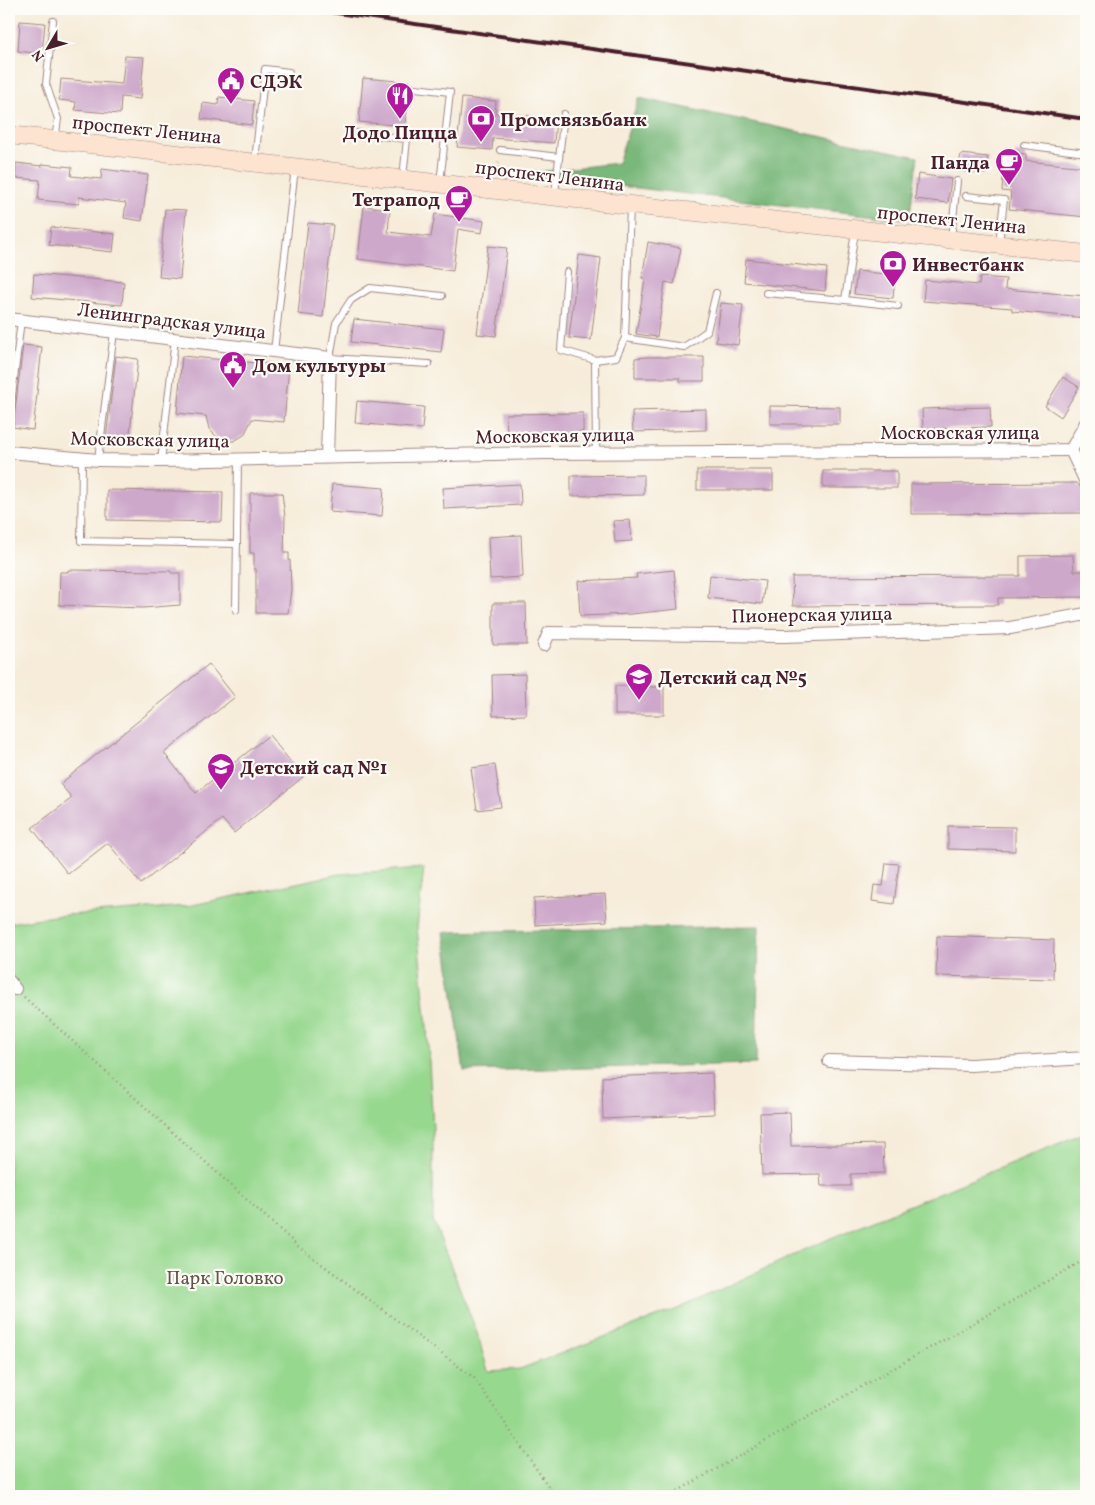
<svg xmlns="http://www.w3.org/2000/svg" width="1095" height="1505" viewBox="0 0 1095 1505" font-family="Vollkorn,serif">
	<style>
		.green { fill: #97d88f; stroke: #707c5d }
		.forest { fill: #79b87a; stroke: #626c52 }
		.building { fill: #cda8cb }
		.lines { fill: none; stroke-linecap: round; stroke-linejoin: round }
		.service-casing { stroke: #a08682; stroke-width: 8 }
		.minor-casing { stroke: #a08682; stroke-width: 14 }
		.secondary-casing { stroke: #a08682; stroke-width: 19 }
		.path { stroke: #a08682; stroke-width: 2.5; stroke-dasharray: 1 4; stroke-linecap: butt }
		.service { stroke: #fff; stroke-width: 6 }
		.minor { stroke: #fff; stroke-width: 12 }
		.secondary { stroke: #fde4d0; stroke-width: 18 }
		.rail { stroke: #4a1f2b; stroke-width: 4 }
		.labels { text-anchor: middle; stroke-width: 4.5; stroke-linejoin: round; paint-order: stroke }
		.poi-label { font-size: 19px; font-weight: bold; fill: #4a1f2b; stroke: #fdfcf7; text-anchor: start }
		.street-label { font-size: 19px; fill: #4a1f2b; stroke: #fdfcf7 }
		.park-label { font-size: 19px; fill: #615649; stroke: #fdfcf7 }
	</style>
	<rect width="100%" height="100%" fill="#fdfcf7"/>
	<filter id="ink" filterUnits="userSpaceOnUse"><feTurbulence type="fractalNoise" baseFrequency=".02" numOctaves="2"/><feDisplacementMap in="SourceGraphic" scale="10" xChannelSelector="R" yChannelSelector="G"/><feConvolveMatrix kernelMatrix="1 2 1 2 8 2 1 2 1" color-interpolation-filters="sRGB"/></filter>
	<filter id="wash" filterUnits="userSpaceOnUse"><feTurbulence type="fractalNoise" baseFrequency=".0096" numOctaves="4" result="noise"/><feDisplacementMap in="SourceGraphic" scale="20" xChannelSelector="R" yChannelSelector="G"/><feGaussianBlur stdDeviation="1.12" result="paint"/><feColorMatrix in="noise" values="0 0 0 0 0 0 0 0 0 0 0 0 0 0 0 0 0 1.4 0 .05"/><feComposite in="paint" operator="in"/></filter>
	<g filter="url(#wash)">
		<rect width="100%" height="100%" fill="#f6ecd9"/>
		<!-- green -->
		<polygon class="green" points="424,868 417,928 427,1028 433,1129 433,1220 476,1330 488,1371 520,1369 680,1308 831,1238 1086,1132 1086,1496 9,1496 9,923 54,916 188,906 339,874"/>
		<!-- forest -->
		<g class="forest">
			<polygon points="639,98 918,157 909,220 518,174 618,163"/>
			<polygon points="759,926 756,1064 464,1071 444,932"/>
		</g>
		<g id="blocks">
			<!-- building -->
			<g class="building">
				<polygon points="20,21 45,23 42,54 18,51"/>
				<polygon points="125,56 144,57 140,99 121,97 120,114 75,110 76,102 59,100 61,79 122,84"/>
				<polygon points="363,78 409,82 405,126 359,122"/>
				<polygon points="219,97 254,101 252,125 201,119 203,103 218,105"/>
				<polygon points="462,98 496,101 495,113 556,118 554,143 493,138 492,150 457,147"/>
				<polygon points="1015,153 1026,154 1026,161 1086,167 1086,217 1009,209 1011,192 1002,191 1003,178 1013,179"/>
				<polygon points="961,154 988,157 985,174 958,171"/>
				<polygon points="16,163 42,166 42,164 72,167 71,176 101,179 102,169 148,175 142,221 124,218 126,203 79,197 79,204 38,200 40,180 15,178"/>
				<polygon points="918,174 951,179 948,203 915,199"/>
				<polygon points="364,206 390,209 388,232 431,237 435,214 484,221 482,233 458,229 453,271 358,259"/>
				<polygon points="165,209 186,210 180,279 159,277"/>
				<polygon points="308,223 333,225 323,317 298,314"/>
				<polygon points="51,227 115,234 113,252 49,245"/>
				<polygon points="648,242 681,248 674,284 665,282 657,337 636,334 645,279 642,278"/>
				<polygon points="488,246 507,248 496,336 477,334"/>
				<polygon points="579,255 601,258 591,340 569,338"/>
				<polygon points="746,259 827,268 825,291 744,282"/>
				<polygon points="857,271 895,275 893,298 854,294"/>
				<polygon points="34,274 124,282 122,305 32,297"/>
				<polygon points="980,277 1006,279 1005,289 1086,296 1086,318 1012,311 1012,308 923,301 925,280 979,285"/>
				<polygon points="721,303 743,305 738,345 716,342"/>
				<polygon points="354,319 444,329 441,352 351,342"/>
				<polygon points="23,345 42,347 33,430 13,427"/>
				<polygon points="116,356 138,359 129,442 106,439"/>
				<polygon points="182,356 289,366 284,422 252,419 244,435 234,441 224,441 217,437 209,429 206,416 177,413"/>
				<polygon points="647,357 704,357 704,381 680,381 680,378 635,378 635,358"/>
				<polygon points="1063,377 1079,387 1061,417 1045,406"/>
				<polygon points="357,401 424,407 422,429 355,423"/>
				<polygon points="770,406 840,407 840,424 770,424"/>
				<polygon points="990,407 991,427 923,429 922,409"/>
				<polygon points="706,409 706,430 633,432 632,411"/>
				<polygon points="583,413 583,432 507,433 506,414"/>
				<rect x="697" y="470" width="76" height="20"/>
				<rect x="823" y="471" width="74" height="17"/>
				<polygon points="644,475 644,495 571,496 571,476"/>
				<polygon points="1077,483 1081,488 1086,490 1086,513 911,514 911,484"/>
				<polygon points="332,484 384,488 382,516 330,512"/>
				<polygon points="520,484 521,505 444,509 443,488"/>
				<polygon points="107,490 223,492 222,522 107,520"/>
				<polygon points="250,493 282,493 285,517 284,553 289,553 289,560 290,560 291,589 288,613 256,613 256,569 254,569 254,553 250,553"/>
				<polygon points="630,520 632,541 615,542 613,521"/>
				<polygon points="521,535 523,577 490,579 488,537"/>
				<polygon points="1073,555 1074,571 1086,571 1086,597 998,598 998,605 793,606 792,577 1020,576 1020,556"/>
				<polygon points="68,570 171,571 171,573 180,573 180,605 143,608 59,605 60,572 68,572"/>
				<polygon points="674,570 678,609 631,614 580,616 578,581 637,578 636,574"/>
				<polygon points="710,575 765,581 762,604 708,598"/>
				<polygon points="493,603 526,603 527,645 493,645"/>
				<polygon points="209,664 235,697 164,753 196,793 269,735 303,777 234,833 222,819 141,884 108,843 68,874 32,828 72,798 60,784"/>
				<polygon points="525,674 526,715 493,716 492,675"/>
				<polygon points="615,686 664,687 664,715 615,715"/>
				<polygon points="495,765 501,807 477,810 471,768"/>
				<polygon points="948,826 1015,827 1015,851 948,849"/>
				<polygon points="886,863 899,864 894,904 872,901 874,885 883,886"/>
				<polygon points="605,894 607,921 535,925 534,898"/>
				<polygon points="937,936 1054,940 1053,979 936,976"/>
				<polygon points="712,1073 714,1114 603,1119 602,1077"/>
				<polygon points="790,1112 791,1146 883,1144 884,1173 851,1174 851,1186 821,1186 820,1174 762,1175 760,1113"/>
			</g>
		</g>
	</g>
	<g filter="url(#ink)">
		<use href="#blocks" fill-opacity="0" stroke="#a08682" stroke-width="1"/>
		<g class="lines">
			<defs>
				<g id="service">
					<polyline points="53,21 46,84 58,119 55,140"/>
					<polyline points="415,88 450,92 440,183"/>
					<polyline points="348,132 407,139 403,178"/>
					<polyline points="1024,145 1086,153"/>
					<polyline points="500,150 559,157"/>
					<polyline points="255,161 265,69 289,72"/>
					<polyline points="555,194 564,114"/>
					<polyline points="966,196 1004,200 999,243"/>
					<polyline points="951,239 957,181"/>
					<polyline points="567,272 561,350 595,360 596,453"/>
					<polyline points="766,293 845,300 855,231"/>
					<polyline points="845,300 898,306"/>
					<polyline points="625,338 684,347 707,331 716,293"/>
					<polyline points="274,351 295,168"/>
					<polyline points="595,360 616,357 625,338 630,207"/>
					<polyline points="429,364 330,358 336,323 351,300 370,288 442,296"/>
					<polyline points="9,421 21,320"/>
					<polyline points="82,458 81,541 237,544"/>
					<polyline points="98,460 114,332"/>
					<polyline points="161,461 175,339"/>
					<polyline points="236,610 238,459"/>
				</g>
				<g id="minor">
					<polyline points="9,319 330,358 327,457"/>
					<polyline points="1071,450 1086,482"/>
					<polyline points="9,452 98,460 161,461 545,453 1071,450 1086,423"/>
					<polyline points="544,645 549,633 785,636 1010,628 1086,614"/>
					<polyline points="9,981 15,989"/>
					<polyline points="829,1061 971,1065 1086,1058"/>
				</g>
				<polyline id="secondary" points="9,135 630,205 1086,254"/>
			</defs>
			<!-- service casing -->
			<use href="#service" class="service-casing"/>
			<!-- minor casing -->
			<use href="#minor" class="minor-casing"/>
			<!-- secondary casing -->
			<use href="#secondary" class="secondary-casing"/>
			<!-- path -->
			<g class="path">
				<polyline points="498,168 499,159"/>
				<polyline points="24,997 300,1248 474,1378 555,1496"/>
				<polyline points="669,1496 1086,1259"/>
			</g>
			<!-- service -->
			<use href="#service" class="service"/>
			<!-- minor -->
			<use href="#minor" class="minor"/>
			<!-- secondary -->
			<use href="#secondary" class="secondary"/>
			<!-- rail -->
			<polyline class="rail" points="309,9 1086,119"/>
		</g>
	</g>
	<!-- icons -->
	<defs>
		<symbol id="civic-pin" viewBox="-11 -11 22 30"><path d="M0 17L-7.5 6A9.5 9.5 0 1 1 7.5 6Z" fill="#b5179e" stroke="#fdfcf7"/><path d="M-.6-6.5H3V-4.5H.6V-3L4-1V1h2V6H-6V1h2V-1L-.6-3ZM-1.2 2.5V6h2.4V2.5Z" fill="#fff"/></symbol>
		<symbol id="restaurant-pin" viewBox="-11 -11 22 30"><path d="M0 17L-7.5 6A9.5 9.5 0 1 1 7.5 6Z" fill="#b5179e" stroke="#fdfcf7"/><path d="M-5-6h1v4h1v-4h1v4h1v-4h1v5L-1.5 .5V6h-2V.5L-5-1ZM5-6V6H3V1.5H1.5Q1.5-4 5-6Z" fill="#fff"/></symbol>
		<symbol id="bank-pin" viewBox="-11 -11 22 30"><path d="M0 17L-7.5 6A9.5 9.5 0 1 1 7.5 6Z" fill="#b5179e" stroke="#fdfcf7"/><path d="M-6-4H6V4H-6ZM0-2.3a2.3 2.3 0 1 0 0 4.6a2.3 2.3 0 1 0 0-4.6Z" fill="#fff"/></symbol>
		<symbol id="cafe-pin" viewBox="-11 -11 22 30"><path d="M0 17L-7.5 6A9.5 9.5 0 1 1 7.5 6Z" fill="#b5179e" stroke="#fdfcf7"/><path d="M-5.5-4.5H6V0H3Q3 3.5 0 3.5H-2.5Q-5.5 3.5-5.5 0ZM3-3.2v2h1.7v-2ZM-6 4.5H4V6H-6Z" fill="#fff"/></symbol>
		<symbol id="school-pin" viewBox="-11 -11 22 30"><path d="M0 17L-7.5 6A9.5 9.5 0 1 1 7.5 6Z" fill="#b5179e" stroke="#fdfcf7"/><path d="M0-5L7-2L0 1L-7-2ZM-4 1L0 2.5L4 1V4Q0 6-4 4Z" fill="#fff"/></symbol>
	</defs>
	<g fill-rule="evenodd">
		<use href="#civic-pin" x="215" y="65" width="32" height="43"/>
		<use href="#restaurant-pin" x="384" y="80" width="32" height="43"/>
		<use href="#bank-pin" x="465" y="103" width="32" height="43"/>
		<use href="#cafe-pin" x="993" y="146" width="32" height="43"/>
		<use href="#cafe-pin" x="443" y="183" width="32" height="43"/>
		<use href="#bank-pin" x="877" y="248" width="32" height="43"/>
		<use href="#civic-pin" x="217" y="349" width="32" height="43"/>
		<use href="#school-pin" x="623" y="661" width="32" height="43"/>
		<use href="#school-pin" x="205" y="751" width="32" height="43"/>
	</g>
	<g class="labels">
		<!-- poi labels -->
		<g class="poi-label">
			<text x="250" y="88">СДЭК</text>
			<text x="500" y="126">Промсвязьбанк</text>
			<text x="400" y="139" text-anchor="middle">Додо Пицца</text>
			<text x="990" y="169" text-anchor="end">Панда</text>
			<text x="440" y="206" text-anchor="end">Тетрапод</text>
			<text x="912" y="271">Инвестбанк</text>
			<text x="252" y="372">Дом культуры</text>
			<text x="658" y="684">Детский сад №5</text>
			<text x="240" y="774">Детский сад №1</text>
		</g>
		<!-- street labels -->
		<g class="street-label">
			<text transform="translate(147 129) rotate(6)" y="7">проспект Ленина</text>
			<text transform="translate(550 175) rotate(7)" y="7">проспект Ленина</text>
			<text transform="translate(952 219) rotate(6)" y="7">проспект Ленина</text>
			<text transform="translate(172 320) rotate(7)" y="7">Ленинградская улица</text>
			<text x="960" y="439">Московская улица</text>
			<text transform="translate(555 435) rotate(-1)" y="7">Московская улица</text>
			<text transform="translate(150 439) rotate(1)" y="7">Московская улица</text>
			<text transform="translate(812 614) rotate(-1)" y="7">Пионерская улица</text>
		</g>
		<!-- park labels -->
		<g class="park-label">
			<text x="225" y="1284">Парк Головко</text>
		</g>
	</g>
	<!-- margin -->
	<rect width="1095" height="1505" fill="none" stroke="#fdfcf7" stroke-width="30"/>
	<!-- north arrow -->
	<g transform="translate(48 48) rotate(232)" stroke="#fdfcf7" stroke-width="4" paint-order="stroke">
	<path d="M0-4L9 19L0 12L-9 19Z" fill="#4a1f2b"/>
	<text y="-8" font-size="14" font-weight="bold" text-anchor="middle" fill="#4a1f2b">N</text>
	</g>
</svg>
